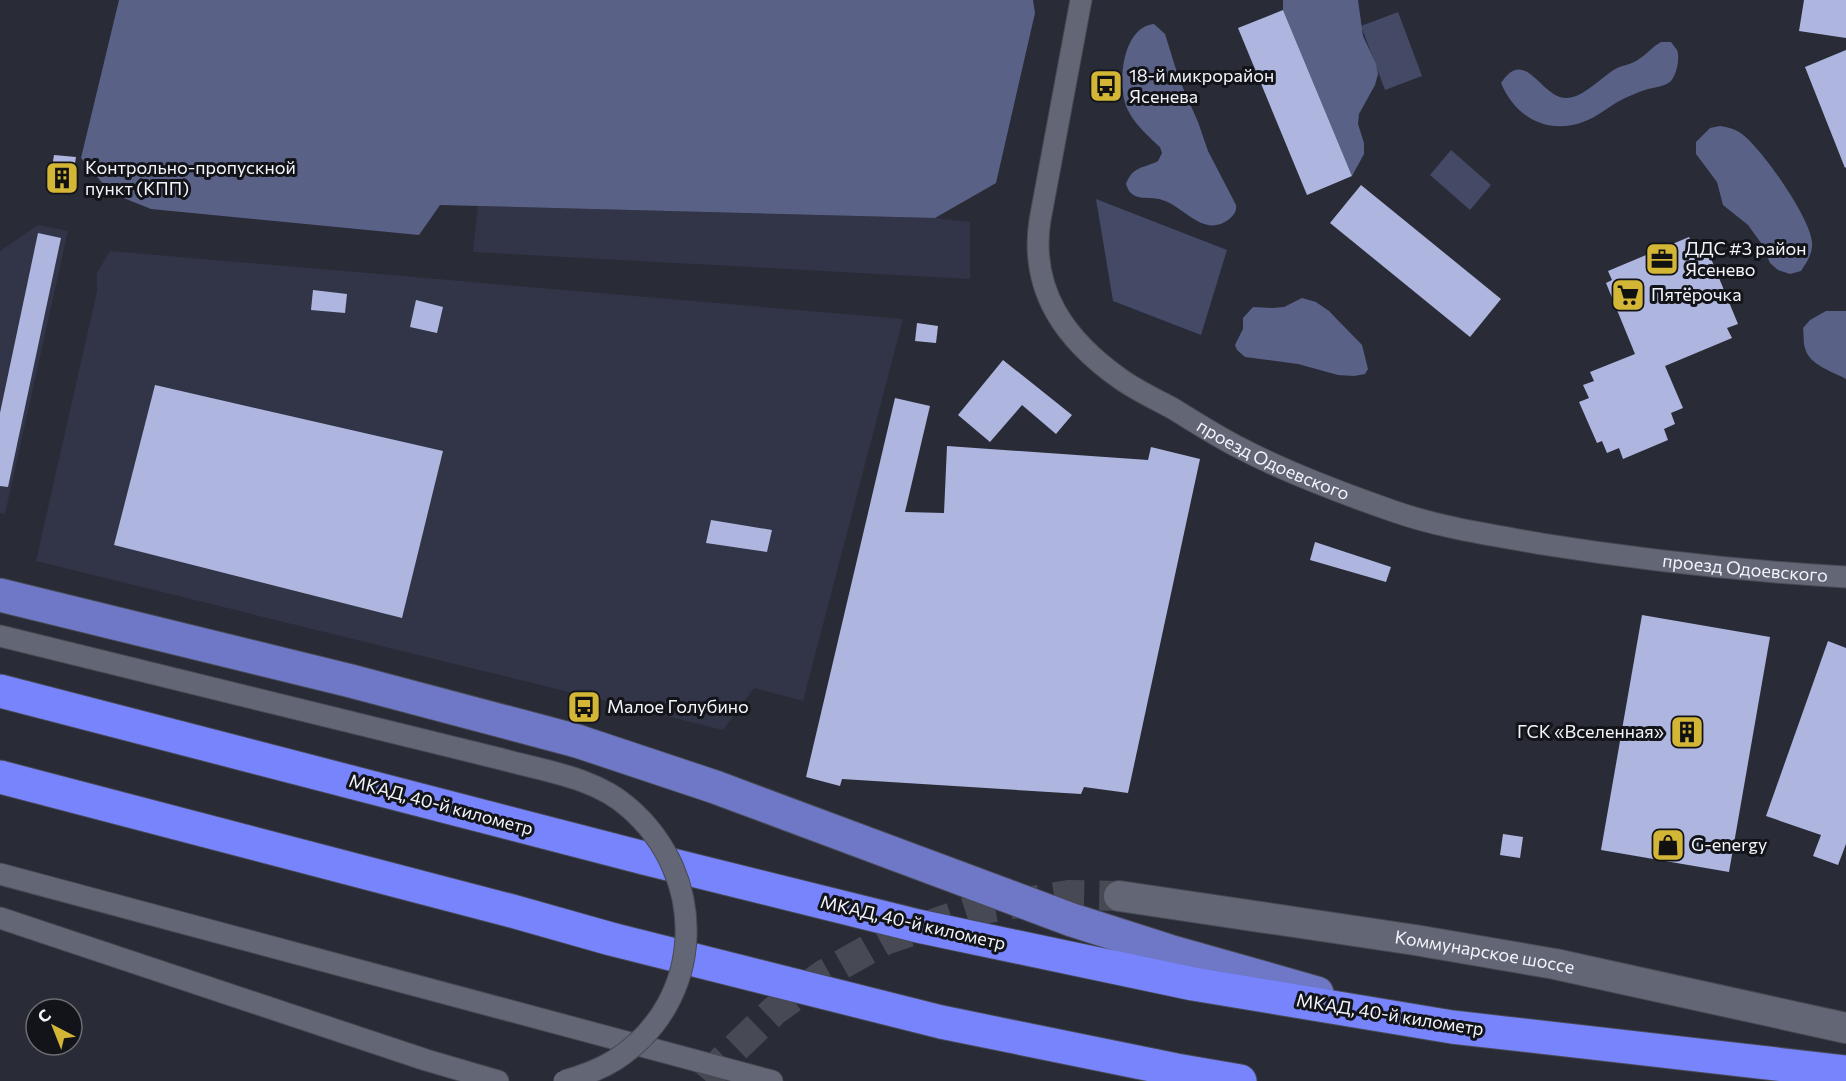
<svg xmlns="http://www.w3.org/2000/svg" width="1846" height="1081" viewBox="0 0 1846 1081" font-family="Commissioner,sans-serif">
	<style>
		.built { fill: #313547 }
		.green { fill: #444966 }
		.forest { fill: #5a6186 }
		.building { fill: #aeb6df }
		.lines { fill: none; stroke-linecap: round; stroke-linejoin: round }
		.secondary-tunnel { stroke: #474955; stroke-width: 30; stroke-dasharray: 30 15; stroke-linecap: butt }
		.street-casing { stroke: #474a54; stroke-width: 23 }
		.secondary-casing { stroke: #474a54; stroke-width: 32 }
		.primary-casing { stroke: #474a54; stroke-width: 35 }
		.highway-casing { stroke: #474a54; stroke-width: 35 }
		.street { stroke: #636674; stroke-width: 21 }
		.secondary { stroke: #636674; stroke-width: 30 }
		.primary { stroke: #6f78c6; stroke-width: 33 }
		.highway { stroke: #7784fc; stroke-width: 33 }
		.street-bridge-casing { stroke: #474a54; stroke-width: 23; stroke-linecap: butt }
		.street-bridge { stroke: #636674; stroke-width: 21 }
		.labels { text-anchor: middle; stroke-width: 6; stroke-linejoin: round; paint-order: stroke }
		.poi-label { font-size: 18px; fill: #f2f4fc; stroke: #13141a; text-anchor: start }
		.street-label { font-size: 18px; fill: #f2f4fc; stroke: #13141a }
	</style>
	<rect width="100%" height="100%" fill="#292b37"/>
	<!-- built -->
	<g class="built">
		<polygon points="478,206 935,218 970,222 970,279 473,252"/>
		<polygon points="38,225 68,231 5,514 0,513 0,251"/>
		<polygon points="110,251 903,319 803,701 754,688 723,730 36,561 97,291 97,273"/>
	</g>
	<!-- green -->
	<g class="green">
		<polygon points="1398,12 1422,76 1385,90 1361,26"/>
		<polygon points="1451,150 1491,185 1470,210 1430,175"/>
		<polygon points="1096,199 1227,250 1201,335 1113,301"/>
	</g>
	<!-- forest -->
	<g class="forest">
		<polygon points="119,0 1033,0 1035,13 996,183 935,218 440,205 419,235 151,209 111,193 81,158"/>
		<polygon points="1283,0 1358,0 1363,36 1376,64 1378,74 1375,85 1359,114 1358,124 1364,143 1364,154 1352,176 1283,10"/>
		<path d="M 1154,24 L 1165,34 L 1179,79 L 1198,122 L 1208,151 L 1236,205 C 1237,212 1233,216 1228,220 C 1204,237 1186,209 1165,201 C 1151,194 1132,205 1126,184 C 1133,166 1142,169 1158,161 L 1162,153 L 1160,147 C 1151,139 1134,123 1129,112 C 1116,89 1121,27 1154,24 Z"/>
		<path d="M 1661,42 L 1671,42 C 1673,45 1675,47 1677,50 C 1680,58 1677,74 1671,81 C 1665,87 1653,87 1645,90 C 1638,92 1630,96 1623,99 C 1609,106 1598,117 1583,122 C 1547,135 1515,117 1501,83 C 1525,46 1540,96 1565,98 C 1583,99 1602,76 1617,68 C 1624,65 1633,64 1639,59 C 1647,54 1652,47 1661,42 Z"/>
		<path d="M 1720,126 C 1728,127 1735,129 1742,134 C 1762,149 1810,217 1812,242 C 1813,253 1807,262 1801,271 L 1790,274 L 1778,270 L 1770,263 L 1761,243 L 1748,225 L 1723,205 L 1717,182 L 1696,154 L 1696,142 L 1710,128 Z"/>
		<polygon points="1302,298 1316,302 1329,311 1362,345 1368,369 1365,374 1354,376 1338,375 1298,364 1245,357 1237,350 1235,345 1243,329 1243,318 1253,307 1273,308 1284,307"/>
		<path d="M 1826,311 L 1846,311 L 1846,379 C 1832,371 1809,365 1805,348 C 1803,342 1804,334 1803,328 L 1810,320 Z"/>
	</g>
	<!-- building -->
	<g class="building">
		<polygon points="1804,0 1846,0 1846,38 1799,31"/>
		<polygon points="1283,10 1352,176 1307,195 1238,28"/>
		<polygon points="1846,50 1846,167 1845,168 1805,67"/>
		<polygon points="54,155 76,157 71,188 49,186"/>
		<polygon points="1361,185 1501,299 1470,337 1330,223"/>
		<polygon points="38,233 61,238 8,487 0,486 0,413"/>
		<polygon points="1689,237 1694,249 1705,244 1738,324 1727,328 1732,338 1665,366 1683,408 1671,413 1675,424 1664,429 1668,440 1623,459 1619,448 1607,453 1602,441 1597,443 1579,402 1589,398 1583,385 1594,381 1590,372 1635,354 1606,283 1612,280 1608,271"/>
		<polygon points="313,290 347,294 345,313 311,310"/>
		<polygon points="416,300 443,307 437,333 410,327"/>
		<polygon points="917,323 938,326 936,343 915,341"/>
		<polygon points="1003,360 1072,415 1056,434 1022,405 990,442 958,415"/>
		<polygon points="155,385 443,451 402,618 114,545"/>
		<polygon points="895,398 930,406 905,512 944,513 947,446 1148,460 1151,447 1200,459 1128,793 1084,787 1081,794 842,779 840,786 806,777"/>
		<polygon points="711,520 772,530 767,552 706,543"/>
		<polygon points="1315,542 1391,567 1386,582 1310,560"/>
		<polygon points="1642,615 1770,637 1729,872 1601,850"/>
		<polygon points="1828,641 1846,648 1846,844 1838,865 1813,856 1821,835 1766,816"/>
		<polygon points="1503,834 1523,837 1520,858 1500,855"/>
	</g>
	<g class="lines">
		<!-- secondary-tunnel -->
		<polyline class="secondary-tunnel" points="706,1081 724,1059 774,1011 823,975 885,940 971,911 1068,895 1119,896"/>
		<defs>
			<g id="street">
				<path id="s1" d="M 1081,0 L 1040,220 C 1029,291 1066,341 1122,380 C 1138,391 1155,399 1172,408 C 1195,422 1218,437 1242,449 C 1288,473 1344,494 1393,511 C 1441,528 1492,535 1542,544 C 1642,560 1744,571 1846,577"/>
				<polyline points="0,636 501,759"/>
				<polyline points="0,874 772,1081"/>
				<polyline points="0,918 426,1060 498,1081"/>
			</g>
			<g id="secondary">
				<path id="s2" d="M 1119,896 L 1415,940 L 1555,964 L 1846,1028"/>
			</g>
			<polyline id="primary" points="0,595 351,681 577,741 715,787 1072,920 1169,951 1317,993"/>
			<g id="highway">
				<polyline points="0,691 644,858 918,926 1193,984 1452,1027 1846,1072"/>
				<polyline points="0,777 512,911 611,939 941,1022 1176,1070 1240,1081"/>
			</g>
		</defs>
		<!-- street casing -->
		<use href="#street" class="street-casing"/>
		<!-- secondary casing -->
		<use href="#secondary" class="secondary-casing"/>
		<!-- primary casing -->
		<use href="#primary" class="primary-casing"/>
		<!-- highway casing -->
		<use href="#highway" class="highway-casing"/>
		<!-- street -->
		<use href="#street" class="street"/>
		<!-- secondary -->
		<use href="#secondary" class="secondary"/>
		<!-- primary -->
		<use href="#primary" class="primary"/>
		<!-- highway -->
		<use href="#highway" class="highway"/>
		<defs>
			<path id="street-bridge" d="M 501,759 C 544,771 594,777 628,807 C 709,876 706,1001 615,1060 C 599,1070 582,1076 564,1081"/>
		</defs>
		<!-- street-bridge casing -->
		<use href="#street-bridge" class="street-bridge-casing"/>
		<!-- street-bridge -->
		<use href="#street-bridge" class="street-bridge"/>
	</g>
	<!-- icons -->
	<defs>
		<symbol id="bus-square" viewBox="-11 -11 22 22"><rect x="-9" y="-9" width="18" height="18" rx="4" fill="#d3b635" stroke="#13141a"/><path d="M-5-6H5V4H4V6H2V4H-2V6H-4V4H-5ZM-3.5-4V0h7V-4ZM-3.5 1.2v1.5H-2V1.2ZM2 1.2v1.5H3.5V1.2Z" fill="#111"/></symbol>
		<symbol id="building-square" viewBox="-11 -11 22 22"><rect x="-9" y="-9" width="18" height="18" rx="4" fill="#d3b635" stroke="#13141a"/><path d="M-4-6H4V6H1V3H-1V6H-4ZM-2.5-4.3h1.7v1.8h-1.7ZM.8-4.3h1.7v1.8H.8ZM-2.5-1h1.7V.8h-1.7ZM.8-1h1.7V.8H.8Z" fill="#111"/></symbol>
		<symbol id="office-square" viewBox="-11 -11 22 22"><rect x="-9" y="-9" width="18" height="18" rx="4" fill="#d3b635" stroke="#13141a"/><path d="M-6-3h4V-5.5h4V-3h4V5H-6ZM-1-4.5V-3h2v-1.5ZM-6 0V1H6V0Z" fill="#111"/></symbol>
		<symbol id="supermarket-square" viewBox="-11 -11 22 22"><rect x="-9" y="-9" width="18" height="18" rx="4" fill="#d3b635" stroke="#13141a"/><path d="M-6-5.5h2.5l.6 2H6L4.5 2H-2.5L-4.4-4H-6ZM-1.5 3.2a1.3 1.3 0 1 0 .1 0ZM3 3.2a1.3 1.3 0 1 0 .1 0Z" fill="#111"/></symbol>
		<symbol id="shop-square" viewBox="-11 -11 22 22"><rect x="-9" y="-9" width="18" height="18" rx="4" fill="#d3b635" stroke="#13141a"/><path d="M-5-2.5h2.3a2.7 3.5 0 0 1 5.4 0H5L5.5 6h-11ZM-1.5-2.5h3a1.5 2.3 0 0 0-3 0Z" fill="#111"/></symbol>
	</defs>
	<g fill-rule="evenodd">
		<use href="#bus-square" x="1087" y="67" width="38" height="38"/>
		<use href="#building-square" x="43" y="159" width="38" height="38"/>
		<use href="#office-square" x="1643" y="240" width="38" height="38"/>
		<use href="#supermarket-square" x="1609" y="276" width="38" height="38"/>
		<use href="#bus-square" x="565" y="688" width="38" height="38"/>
		<use href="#building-square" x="1668" y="713" width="38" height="38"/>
		<use href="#shop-square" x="1649" y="826" width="38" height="38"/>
	</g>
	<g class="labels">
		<!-- poi labels -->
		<g class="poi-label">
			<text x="1129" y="82">18-й микрорайон<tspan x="1129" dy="21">Ясенева</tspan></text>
			<text x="85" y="174">Контрольно-пропускной<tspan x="85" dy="21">пункт (КПП)</tspan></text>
			<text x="1685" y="255">ДДС #3 район<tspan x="1685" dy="21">Ясенево</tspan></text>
			<text x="1651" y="301">Пятёрочка</text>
			<text x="607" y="713">Малое Голубино</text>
			<text x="1664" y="738" text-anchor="end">ГСК «Вселенная»</text>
			<text x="1691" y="851">G-energy</text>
		</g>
		<!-- street labels -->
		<g class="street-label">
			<text dy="6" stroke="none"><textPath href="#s1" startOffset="586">проезд Одоевского</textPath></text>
			<text dy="6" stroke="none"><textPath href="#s1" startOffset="1074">проезд Одоевского</textPath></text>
			<text transform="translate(441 805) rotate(15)" y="6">МКАД, 40-й километр</text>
			<text transform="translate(913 923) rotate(13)" y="6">МКАД, 40-й километр</text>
			<text dy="6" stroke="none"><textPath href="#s2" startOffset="370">Коммунарское шоссе</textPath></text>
			<text transform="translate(1390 1015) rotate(9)" y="6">МКАД, 40-й километр</text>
		</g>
	</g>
	<!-- north arrow -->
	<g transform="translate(54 1027) rotate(318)"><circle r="28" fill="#13141a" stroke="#6c6e74" stroke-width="1.5"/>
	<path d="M0-4.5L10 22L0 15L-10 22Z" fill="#d3b635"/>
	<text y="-9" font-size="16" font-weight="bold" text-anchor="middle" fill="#f2f4fc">С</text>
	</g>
</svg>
